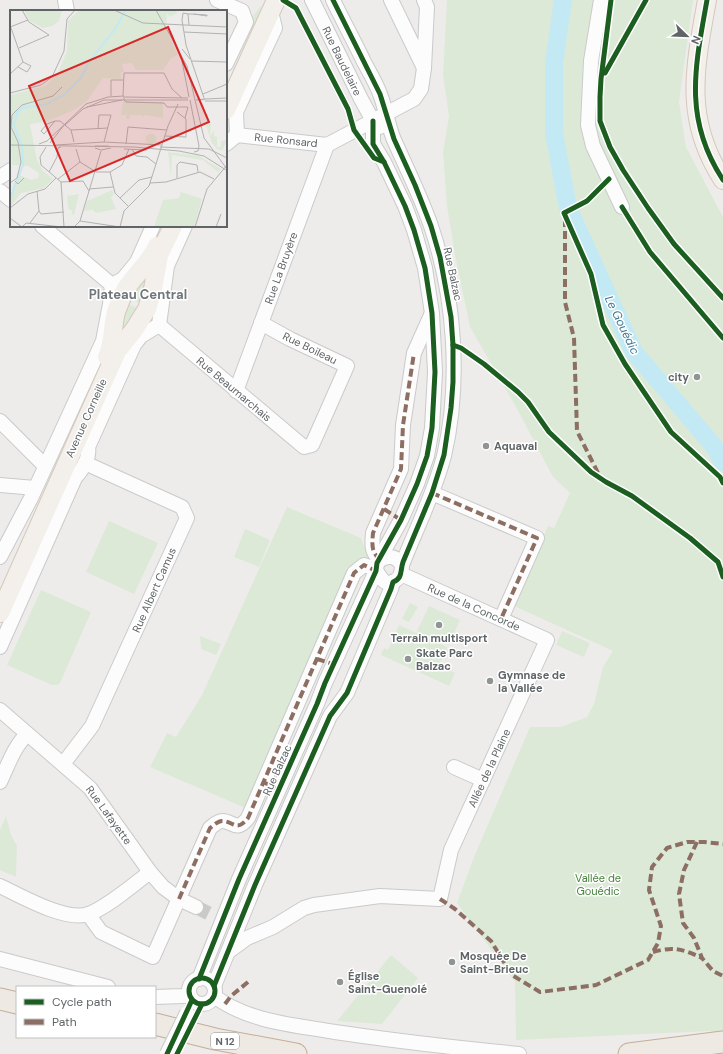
<svg xmlns="http://www.w3.org/2000/svg" width="723" height="1054" viewBox="0 0 723 1054" font-family="'DM Sans',sans-serif">
	<style>
		.green { fill: #dce9d7 }
		.lines { fill: none; stroke-linecap: round; stroke-linejoin: round }
		.river { stroke: #c2e9f4; stroke-width: 18 }
		.minor-tunnel { stroke: #cacac9; stroke-width: 14; stroke-dasharray: 14 7; stroke-linecap: butt }
		.minor-casing { stroke: #cbcaca; stroke-width: 16 }
		.major-casing { stroke: #d4c8ba; stroke-width: 20 }
		.highway-casing { stroke: #c4ae99; stroke-width: 23 }
		.minor { stroke: #fcfcfc; stroke-width: 14 }
		.major { stroke: #f3efea; stroke-width: 18 }
		.highway { stroke: #efe9e3; stroke-width: 21 }
		.minor-bridge-casing { stroke: #cbcaca; stroke-width: 16; stroke-linecap: butt }
		.minor-bridge { stroke: #fcfcfc; stroke-width: 14 }
		.quiet { stroke: #8d6e63; stroke-width: 4; stroke-dasharray: 8 4; stroke-linecap: butt }
		.cycleway-casing { stroke: #fff; stroke-width: 8 }
		.cycleway { stroke: #1b5e20; stroke-width: 5 }
		.poi-dot { fill: #919495; stroke: #fff; stroke-width: 1.5 }
		.labels { text-anchor: middle; stroke-width: 3; stroke-linejoin: round; paint-order: stroke }
		.shield { fill: #fff; stroke: #8f9295; stroke-width: 1 }
		.shield-label { font-size: 10px; font-weight: bold; fill: #5f6467 }
		.street-label { font-size: 11px; fill: #5f6467; stroke: #fff }
		.poi-label { font-size: 11px; font-weight: bold; fill: #5f6467; stroke: #fff; text-anchor: start }
		.park-label { font-size: 11px; fill: #46823b; stroke: #fff }
		.water-label { font-size: 12px; font-style: italic; fill: #417892; stroke: #fff }
		.quarter-label { font-size: 13px; font-weight: bold; fill: #707679; stroke: #fff }
		.inset-river { fill: none; stroke: #c2e9f4; stroke-width: 2 }
		.inset-road { fill: none; stroke: #b1b2b2; stroke-width: 1 }
		.view { fill: #d62828; fill-opacity: 0.15; stroke: #d62828; stroke-width: 2 }
		.inset-edge { fill: none; stroke: #5f6467; stroke-width: 2 }
	</style>
	<rect width="100%" height="100%" fill="#eeecea"/>
	<!-- green -->
	<g class="green">
		<polygon points="447,0 693,0 679,102 686,147 723,217 723,1037 710,1031 516,1040 515,982 457,903 474,857 530,727 561,727 587,717 594,704 603,667 613,651 514,606 548,526 554,528 570,493 553,477 516,407 470,327 455,255 447,206 443,152 449,116 443,75"/>
		<polygon points="262,5 253,29 249,28 250,19"/>
		<polygon points="147,275 144,305 128,298"/>
		<polygon points="126,303 142,310 123,332 120,328"/>
		<polygon points="287,507 361,538 369,559 257,813 150,767 167,733 176,737 202,695"/>
		<polygon points="109,521 158,543 134,594 86,572"/>
		<polygon points="245,529 270,540 259,567 234,557"/>
		<polygon points="41,590 91,612 60,683 57,685 52,685 7,665"/>
		<polygon points="410,603 418,607 409,622 402,619"/>
		<polygon points="429,606 460,620 449,645 417,631"/>
		<polygon points="399,625 447,647 439,665 455,673 449,686 381,655 384,648 388,650"/>
		<polygon points="562,631 590,643 584,657 556,645"/>
		<polygon points="200,636 221,644 216,655 201,649"/>
		<polygon points="6,816 11,835 17,846 16,877 0,870 0,830"/>
		<polygon points="391,955 418,978 382,1024 337,1021"/>
	</g>
	<g class="lines">
		<!-- river -->
		<polyline class="river" points="563,0 554,63 554,133 568,208 634,352 713,445 723,462"/>
		<!-- minor-tunnel -->
		<polyline class="minor-tunnel" points="196,907 212,915"/>
		<defs>
			<g id="minor">
				<polyline points="65,0 67,11"/>
				<polyline points="217,0 242,11 246,22 226,64"/>
				<polyline points="312,0 361,99 373,121 380,127"/>
				<path d="M 333,0 C 343,21 354,41 364,62 C 370,73 376,83 380,94 C 386,109 388,126 394,140 C 407,169 421,197 431,226 C 455,297 461,383 444,456 C 434,494 416,529 402,565"/>
				<polyline points="391,0 424,68 427,7 424,0"/>
				<polyline points="601,0 591,61 588,125 593,146 622,207"/>
				<polyline points="237,135 327,145 414,99 421,89 424,68"/>
				<polyline points="226,144 237,135 236,112 275,28 271,12"/>
				<polyline points="0,177 11,170"/>
				<polyline points="0,191 11,200"/>
				<polyline points="42,226 112,285"/>
				<polyline points="159,325 304,447 312,445 347,366 290,339 261,323"/>
				<polyline points="236,391 327,145"/>
				<polyline points="0,421 45,466"/>
				<polyline points="0,485 35,488"/>
				<polyline points="432,493 537,538 501,619"/>
				<polyline points="0,557 31,498 103,341 110,304 112,285 123,279 137,262 153,226"/>
				<path d="M 380,560 C 371,551 372,545 373,533 L 401,469 L 403,425 L 414,353 L 431,315"/>
				<path d="M 0,647 L 75,478 C 82,470 90,458 88,447 L 134,345 L 141,336 L 159,325 L 167,266 L 185,226"/>
				<polyline points="0,710 90,788 150,872 163,887 179,899 196,907"/>
				<polyline points="63,764 92,726 187,518 182,507 85,463"/>
				<polyline points="454,767 483,780"/>
				<path d="M 0,782 C 8,765 14,747 27,734"/>
				<path d="M 0,886 C 21,896 66,922 89,914 C 109,906 133,885 150,872"/>
				<path d="M 88,914 L 101,932 L 153,957 L 210,828 C 214,825 218,821 222,821 C 234,821 236,833 248,818 L 354,573 L 364,565 C 368,566 373,568 376,571 C 381,577 384,588 396,580 C 401,577 402,571 402,565 C 396,556 389,555 380,560"/>
				<polyline points="229,951 247,938 273,927 304,908 314,905 380,896 440,899 451,850 547,640 401,574"/>
				<polyline points="0,959 108,987"/>
				<circle cx="202" cy="991" r="13"/>
				<polyline points="199,979 239,879 317,704 325,683 376,571 377,563 401,520 417,484 427,456 432,428 435,372 432,313 425,268 414,230 405,206 384,162 373,144 373,121"/>
				<polyline points="214,986 255,885 330,716 347,693 391,589 393,582"/>
				<path d="M 214,996 C 248,1022 295,1025 335,1032 C 396,1041 457,1048 519,1054"/>
				<polyline points="155,997 183,996 189,995"/>
			</g>
			<g id="major">
				<path d="M 707,0 C 695,67 683,119 723,180"/>
				<polyline points="226,110 276,0"/>
				<path d="M 107,357 C 114,342 112,327 116,312 C 118,306 121,300 123,294 C 132,276 149,265 157,246"/>
				<polyline points="0,613 117,351 134,330 147,309 153,289 159,255 173,226"/>
			</g>
			<g id="highway">
				<polyline points="0,999 17,1003"/>
				<polyline points="155,1024 215,1039 296,1054"/>
				<polyline points="629,1054 723,1042"/>
			</g>
		</defs>
		<!-- minor casing -->
		<use href="#minor" class="minor-casing"/>
		<!-- major casing -->
		<use href="#major" class="major-casing"/>
		<!-- highway casing -->
		<use href="#highway" class="highway-casing"/>
		<!-- minor -->
		<use href="#minor" class="minor"/>
		<!-- major -->
		<use href="#major" class="major"/>
		<!-- highway -->
		<use href="#highway" class="highway"/>
		<defs>
			<polyline id="minor-bridge" points="167,1054 187,1013"/>
		</defs>
		<!-- minor-bridge casing -->
		<use href="#minor-bridge" class="minor-bridge-casing"/>
		<!-- minor-bridge -->
		<use href="#minor-bridge" class="minor-bridge"/>
		<!-- quiet -->
		<g class="quiet">
			<polyline points="565,219 565,302 574,338 577,431 600,477"/>
			<polyline points="432,493 537,538 501,619"/>
			<polyline points="384,509 401,520"/>
			<path d="M 380,560 C 371,551 372,545 373,533 L 401,469 L 403,425 L 414,353"/>
			<polyline points="317,659 333,664"/>
			<polyline points="263,782 280,790"/>
			<polyline points="697,842 684,870 679,894 683,923 694,938 702,958 713,971 723,976"/>
			<path d="M 179,899 L 210,828 C 214,825 218,821 222,821 C 234,821 236,833 248,818 L 354,573 L 364,565 L 376,571"/>
			<polyline points="440,899 455,909 491,941 512,975 540,992 596,985 648,960 658,943 661,926 649,890 652,867 667,848 687,842 704,842 723,844"/>
			<path d="M 653,952 C 675,946 682,949 702,958"/>
			<polyline points="225,1004 231,996 248,982"/>
		</g>
		<defs>
			<g id="cycleway">
				<polyline points="283,0 296,8 348,109 354,130 374,158 384,162"/>
				<polyline points="611,0 601,79 600,97 600,121 610,147 623,170 648,208 674,244 723,298"/>
				<path d="M 707,0 C 695,67 683,119 723,180"/>
				<polyline points="605,73 646,0"/>
				<polyline points="609,179 587,201 564,213 591,274 603,325 625,364 671,432 720,477 723,483"/>
				<polyline points="622,207 650,252 723,338"/>
				<polyline points="453,345 461,348 484,364 518,392 528,402 549,432 591,472 606,482 632,496 690,538 718,562 723,577"/>
				<circle cx="202" cy="991" r="13"/>
				<polyline points="199,979 239,879 317,704 325,683 376,571 377,563 401,520 417,484 427,456 432,428 435,372 432,313 425,268 414,230 405,206 384,162 373,144 373,121"/>
				<path d="M 214,986 L 255,885 L 330,716 L 347,693 L 391,589 L 393,582 C 403,578 400,571 403,562 L 432,493 L 444,455 L 451,408 L 453,382 L 453,345 L 451,317 L 440,257 L 431,226 L 415,185 L 394,139 L 380,94 L 333,0"/>
				<polyline points="167,1054 192,1000"/>
				<polyline points="177,1054 202,1004"/>
			</g>
		</defs>
		<!-- cycleway casing -->
		<use href="#cycleway" class="cycleway-casing"/>
		<!-- cycleway -->
		<use href="#cycleway" class="cycleway"/>
	</g>
	<!-- markers -->
	<g class="poi-dot">
		<circle cx="697" cy="377" r="4"/>
		<circle cx="486" cy="446" r="4"/>
		<circle cx="439" cy="625" r="4"/>
		<circle cx="408" cy="659" r="4"/>
		<circle cx="490" cy="681" r="4"/>
		<circle cx="452" cy="962" r="4"/>
		<circle cx="340" cy="982" r="4"/>
	</g>
	<g class="labels">
		<!-- shield labels -->
		<rect class="shield" x="211" y="1033" width="28" height="16" rx="3"/>
		<g class="shield-label">
			<text x="225" y="1045">N 12</text>
		</g>
		<!-- street labels -->
		<g class="street-label">
			<text transform="translate(342 61) rotate(64)" y="4">Rue Baudelaire</text>
			<text transform="translate(286 140) rotate(6)" y="4">Rue Ronsard</text>
			<text transform="translate(281 268) rotate(-70)" y="4">Rue La Bruyère</text>
			<text transform="translate(453 274) rotate(78)" y="4">Rue Balzac</text>
			<text transform="translate(310 348) rotate(26)" y="4">Rue Boileau</text>
			<text transform="translate(234 389) rotate(40)" y="4">Rue Beaumarchais</text>
			<text transform="translate(86 418) rotate(-66)" y="4">Avenue Corneille</text>
			<text transform="translate(154 590) rotate(-66)" y="4">Rue Albert Camus</text>
			<text transform="translate(474 607) rotate(24)" y="4">Rue de la Concorde</text>
			<text transform="translate(489 768) rotate(-65)" y="4">Allée de la Plaine</text>
			<text transform="translate(277 770) rotate(-66)" y="4">Rue Balzac</text>
			<text transform="translate(109 815) rotate(54)" y="4">Rue Lafayette</text>
		</g>
		<!-- poi labels -->
		<g class="poi-label">
			<text x="689" y="381" text-anchor="end">city</text>
			<text x="494" y="450">Aquaval</text>
			<text x="439" y="642" text-anchor="middle">Terrain multisport</text>
			<text x="416" y="657">Skate Parc<tspan x="416" dy="13">Balzac</tspan></text>
			<text x="498" y="679">Gymnase de<tspan x="498" dy="13">la Vallée</tspan></text>
			<text x="460" y="960">Mosquée De<tspan x="460" dy="13">Saint-Brieuc</tspan></text>
			<text x="348" y="980">Église<tspan x="348" dy="13">Saint-Guenolé</tspan></text>
		</g>
		<!-- park labels -->
		<g class="park-label">
			<text x="598" y="882">Vallée de<tspan x="598" dy="13">Gouédic</tspan></text>
		</g>
		<!-- water labels -->
		<g class="water-label">
			<text transform="translate(622 325) rotate(64)" y="4">Le Gouédic</text>
		</g>
		<!-- quarter labels -->
		<g class="quarter-label">
			<text x="138" y="299">Plateau Central</text>
		</g>
	</g>
	<!-- overview -->
	<g transform="translate(10 10)">
		<rect width="217" height="217" fill="#eeecea"/>
		<path d="M 14,0 L 52,0 L 49,11 L 42,16 L 33,18 L 20,11 ZM 69,0 L 166,0 L 167,3 L 160,7 L 157,3 L 156,20 L 168,45 L 161,48 L 153,60 L 126,60 L 122,53 L 112,54 L 114,62 L 111,62 L 111,69 L 93,68 L 77,91 L 62,101 L 35,112 L 20,114 L 27,150 L 33,161 L 43,169 L 34,178 L 11,183 L 0,197 L 3,174 L 10,165 L 21,170 L 28,168 L 29,163 L 18,156 L 2,155 L 0,85 L 35,76 L 48,63 L 57,41 L 58,11 ZM 113,91 L 153,92 L 153,108 L 134,105 L 132,109 L 132,105 L 120,105 L 120,109 L 116,109 L 116,105 L 111,105 ZM 195,113 L 201,114 L 200,126 L 204,121 L 204,126 L 207,127 L 207,137 L 211,137 L 211,131 L 217,130 L 212,141 L 206,138 L 202,133 ZM135.5 129a5.5 5.5 0 1 1 11 0a5.5 5.5 0 1 1-11 0ZM 158,142 L 189,146 L 211,159 L 208,162 L 193,150 L 162,145 L 161,167 ZM 102,180 L 104,184 L 101,187 L 106,199 L 86,203 L 83,200 L 74,201 L 77,191 ZM 171,182 L 192,189 L 184,217 L 144,217 L 153,190 L 169,188 ZM 69,184 L 64,205 L 62,204 L 62,201 L 58,198 L 57,186 Z" fill="#dce9d7"/>
		<path class="inset-river" d="M 0,189 L 13,155 L 12,137 L 4,115 L 7,103 L 12,98 L 37,94 L 55,84 L 71,68 L 79,52 L 105,19 L 116,0"/>
		<path class="inset-road" d="M 104,0 L 133,13 L 217,17M 146,0 L 177,56 L 194,128 L 217,159M 178,4 L 181,4 L 197,5 L 197,6 L 184,4M 0,15 L 13,52M 179,15 L 178,4 L 173,3 L 172,10 L 176,35 L 194,88M 0,17 L 18,10M 174,22 L 217,24M 9,38 L 39,25 L 19,12 L 12,0M 172,39 L 180,49M 172,51 L 179,87M 181,51 L 217,52M 8,57 L 17,62 L 21,56 L 13,52M 0,64 L 13,52M 0,83 L 31,75 L 42,67 L 54,41 L 57,9 L 65,0M 193,84 L 217,74M 101,86 L 101,70 L 113,70M 113,86 L 114,63 L 154,63 L 162,79 L 172,88M 115,87 L 178,88M 195,89 L 217,88M 114,90 L 116,92 L 154,93 L 157,97 L 178,97 L 175,108M 180,90 L 189,136 L 188,141 L 184,142M 186,90 L 195,89 L 192,90M 195,91 L 217,91M 77,97 L 112,90M 45,111 L 34,124 L 31,121 L 37,114 ZM 45,111 L 50,111 L 61,120 L 64,132M 55,115 L 73,99 L 94,90 L 178,90M 88,119 L 89,105 L 101,105 L 94,132M 61,120 L 98,118M 155,126 L 176,127 L 176,109 L 167,102M 40,133 L 55,114M 29,134 L 37,131 L 76,94 L 98,87 L 114,86 L 114,90M 116,134 L 118,117 L 157,120M 0,135 L 124,137 L 169,141 L 194,146 L 216,160M 46,135 L 94,132 L 152,135M 85,136 L 99,136M 36,137 L 30,147 L 31,155 L 51,172M 150,137 L 199,139 L 217,148M 85,138 L 91,140 L 101,138M 66,139 L 70,152 L 86,162 L 100,162 L 112,155 L 119,139M 114,139 L 137,140M 122,139 L 126,146 L 137,147 L 146,154M 39,162 L 47,147 L 48,138 L 51,137M 100,162 L 105,183 L 118,196M 167,168 L 167,155 L 170,152 L 187,155 L 188,162M 48,169 L 70,152M 5,171 L 8,174 L 14,168M 51,172 L 54,217M 51,172 L 73,171 L 79,181M 0,173 L 7,168 L 11,152 L 8,132 L 1,117 L 2,105 L 12,95 L 43,86 L 52,77M 140,173 L 156,172 L 190,162 L 204,169M 79,179 L 103,177M 27,181 L 29,201M 110,188 L 129,170 L 142,167M 0,198 L 18,184 L 35,179 L 46,168M 29,201 L 31,204 L 54,202M 0,208 L 12,217M 70,211 L 110,217M 20,213 L 29,201M 12,217 L 16,213 L 52,217M 64,217 L 70,211 L 91,141M 110,217 L 114,201 L 139,176 L 158,116 L 168,94M 185,217 L 197,179 L 217,155M 206,217 L 211,204"/>
		<path class="view" d="M 158,17 L 199,112 L 60,171 L 19,76 Z"/>
		<rect width="217" height="217" class="inset-edge"/>
	</g>
	<!-- legend -->
	<rect x="16" y="986" width="140" height="52" fill="#ffffff" stroke="#bfc1c2"/>
	<rect x="24" y="999" width="20" height="6" fill="#1b5e20" stroke="#bfc1c2"/>
	<text x="52" y="1006" font-size="12" fill="#5f6467">Cycle path</text>
	<rect x="24" y="1019" width="20" height="6" fill="#8d6e63" stroke="#bfc1c2"/>
	<text x="52" y="1026" font-size="12" fill="#5f6467">Path</text>
	<!-- north arrow -->
	<g transform="translate(687 36) rotate(113)" stroke="#ffffff" stroke-width="3" paint-order="stroke">
	<path d="M0-3L7 15L0 10L-7 15Z" fill="#5f6467"/>
	<text y="-6" font-size="11" font-weight="bold" text-anchor="middle" fill="#5f6467">N</text>
	</g>
</svg>
